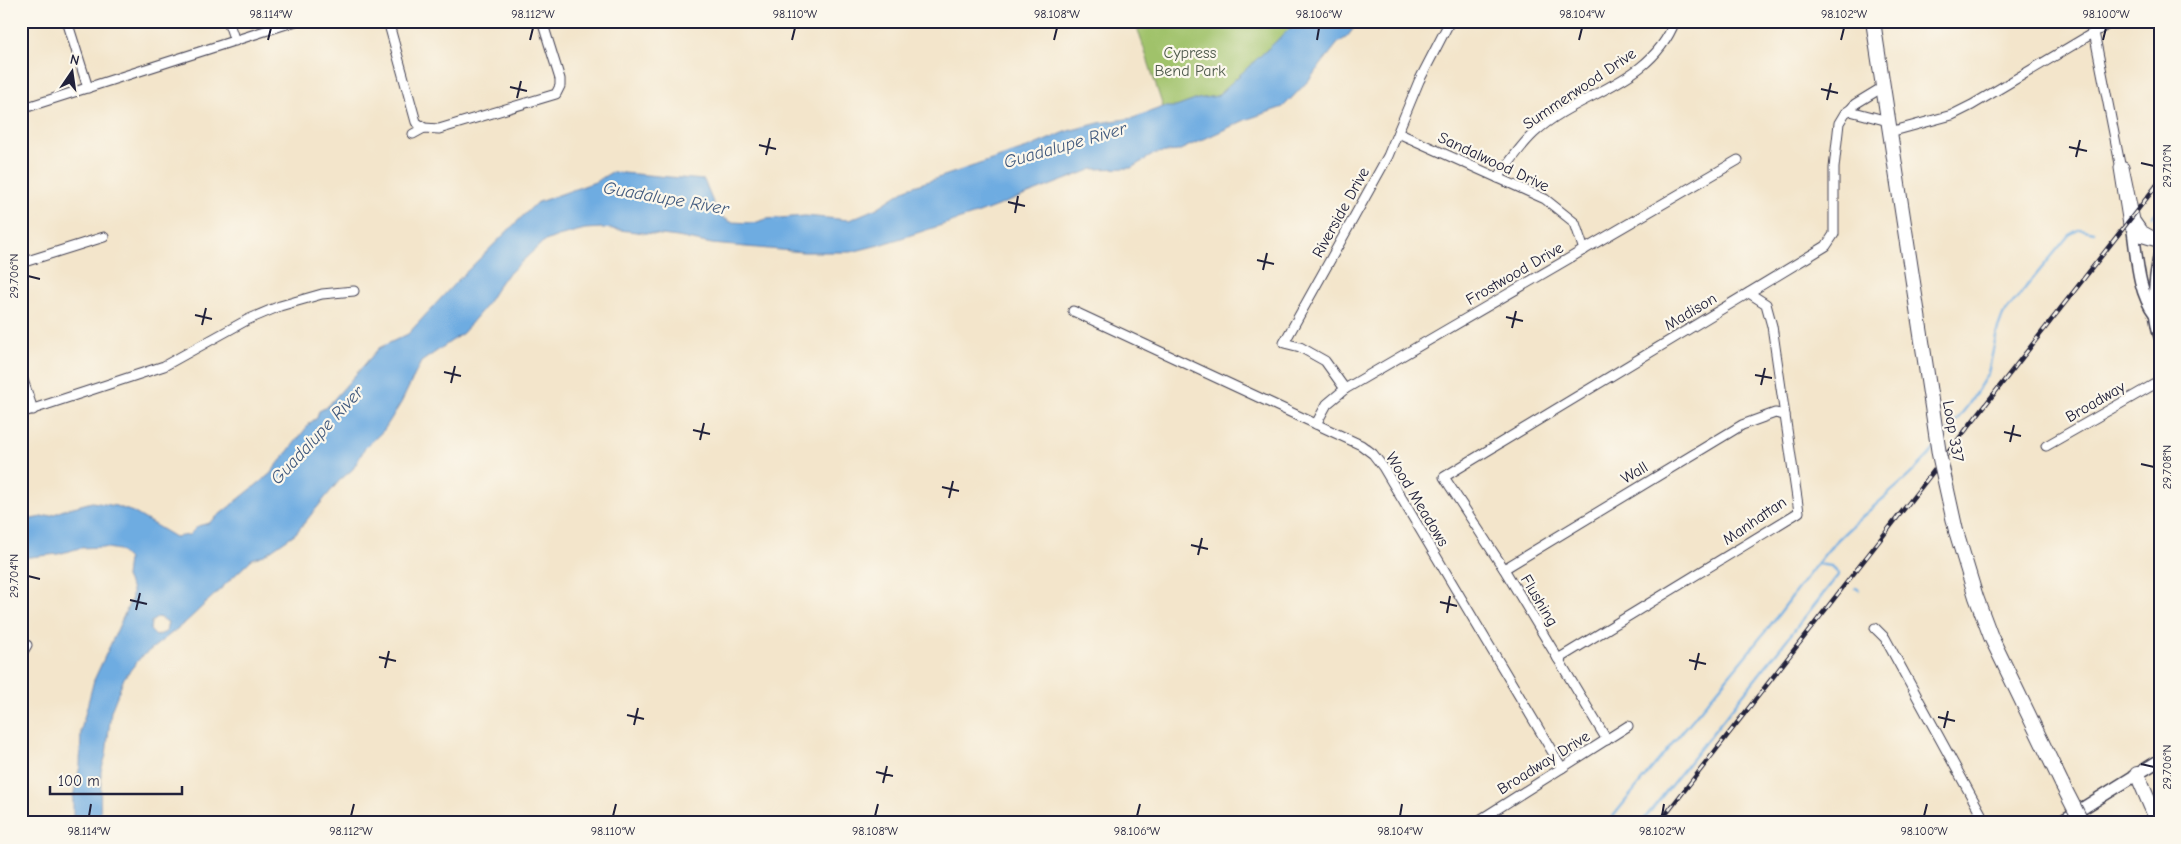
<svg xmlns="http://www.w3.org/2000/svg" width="2181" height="844" viewBox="0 0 2181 844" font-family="'Comic Neue',sans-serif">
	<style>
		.green { fill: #a0c26b; stroke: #617253 }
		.water { fill: #6eace1; stroke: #48678e; fill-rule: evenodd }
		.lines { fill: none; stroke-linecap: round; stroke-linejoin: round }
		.stream { stroke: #6eace1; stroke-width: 2.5 }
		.minor-casing { stroke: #413f51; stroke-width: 11 }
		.tertiary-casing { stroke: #413f51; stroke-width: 14 }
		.primary-casing { stroke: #413f51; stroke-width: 16 }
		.minor { stroke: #fff; stroke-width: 9 }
		.tertiary { stroke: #fff; stroke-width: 11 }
		.primary { stroke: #fff; stroke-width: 14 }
		.rail-casing { stroke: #22223b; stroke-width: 4.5 }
		.rail { stroke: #fbf7ec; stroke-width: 2.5; stroke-dasharray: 8; stroke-linecap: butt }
		.primary-bridge-casing { stroke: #413f51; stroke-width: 16; stroke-linecap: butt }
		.primary-bridge { stroke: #fff; stroke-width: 14 }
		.ticks { fill: none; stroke: #22223b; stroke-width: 2 }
		.labels { text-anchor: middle; stroke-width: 4.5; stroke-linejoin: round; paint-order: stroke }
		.park-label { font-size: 16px; fill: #4e5a4c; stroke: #fbf7ec }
		.street-label { font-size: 16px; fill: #22223b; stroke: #fbf7ec }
		.water-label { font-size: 18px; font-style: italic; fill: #40597d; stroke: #fbf7ec }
		.neatline { fill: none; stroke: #22223b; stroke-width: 2 }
		.ticks-label { font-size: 12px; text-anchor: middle; fill: #22223b }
	</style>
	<rect width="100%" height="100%" fill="#fbf7ec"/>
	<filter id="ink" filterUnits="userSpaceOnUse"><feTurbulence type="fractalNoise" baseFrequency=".02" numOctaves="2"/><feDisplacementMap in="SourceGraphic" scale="10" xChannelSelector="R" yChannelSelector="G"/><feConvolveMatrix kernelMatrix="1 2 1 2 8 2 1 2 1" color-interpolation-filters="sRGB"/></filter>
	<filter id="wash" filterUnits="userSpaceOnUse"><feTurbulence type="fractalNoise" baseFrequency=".0096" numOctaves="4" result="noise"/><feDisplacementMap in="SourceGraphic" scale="20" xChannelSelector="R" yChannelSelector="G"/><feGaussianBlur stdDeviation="1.12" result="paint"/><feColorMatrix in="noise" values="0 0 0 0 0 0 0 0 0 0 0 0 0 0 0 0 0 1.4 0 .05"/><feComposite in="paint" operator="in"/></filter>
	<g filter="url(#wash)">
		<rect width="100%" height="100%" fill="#f3e5cb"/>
		<!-- green -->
		<polygon class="green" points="1135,21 1298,21 1217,96 1198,99 1174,108 1163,107"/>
		<!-- water -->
		<path class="water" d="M 1298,21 L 1359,21 L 1347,37 L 1338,43 L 1309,80 L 1283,107 L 1245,120 L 1178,151 L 1156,153 L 1131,168 L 1093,169 L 979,213 L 883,244 L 851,252 L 803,252 L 712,244 L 678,237 L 603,228 L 585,229 L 558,236 L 543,242 L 502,280 L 484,308 L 463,333 L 421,362 L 401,403 L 384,430 L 365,448 L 353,469 L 339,481 L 296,533 L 264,555 L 252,559 L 187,621 L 140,658 L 124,678 L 111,711 L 106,755 L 101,771 L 100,823 L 73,823 L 73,797 L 80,766 L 81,730 L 94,680 L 132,598 L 132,590 L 126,577 L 128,559 L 119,550 L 102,547 L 80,548 L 58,554 L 21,558 L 21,521 L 52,515 L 66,509 L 92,502 L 116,506 L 133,512 L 175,537 L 189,535 L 198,526 L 209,523 L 270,474 L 311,422 L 317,418 L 319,411 L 327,407 L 379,348 L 408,334 L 456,282 L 536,203 L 595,182 L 612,172 L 704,180 L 718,215 L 731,222 L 754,223 L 766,219 L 805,216 L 849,220 L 877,208 L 908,188 L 1030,147 L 1068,131 L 1099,123 L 1133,118 L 1163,107 L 1176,107 L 1198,99 L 1217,96 ZM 158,617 L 168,622 L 166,632 L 156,636 L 150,630 L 151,622 Z"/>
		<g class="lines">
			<!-- stream -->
			<g class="stream">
				<polyline points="2152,217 2160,208"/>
				<polyline points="1942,439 1969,404 1988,373 1998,328 2003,315 2069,235 2080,229 2094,232"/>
				<polyline points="1856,588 1859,590"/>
				<path d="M 1608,823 C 1657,760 1710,700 1760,638 C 1784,609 1805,577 1830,548 C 1862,512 1904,486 1934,449"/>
				<polyline points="1641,823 1839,574 1831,566 1817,564"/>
			</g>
		</g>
	</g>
	<g filter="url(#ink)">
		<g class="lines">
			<defs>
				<g id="minor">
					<polyline points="67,21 88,88"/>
					<polyline points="228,21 235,41"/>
					<polyline points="388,21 416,122 424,128"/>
					<polyline points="2094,32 2120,164 2119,168 2128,225 2140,237 2160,243"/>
					<polyline points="21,109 296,21"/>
					<polyline points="1851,109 1854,112 1888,121"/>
					<polyline points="1890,132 1952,115 1972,105 2105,26 2110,21"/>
					<polyline points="1398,133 1545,199 1575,223 1584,250"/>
					<polyline points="413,134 424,128 439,129 556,94 560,86 560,79 542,21"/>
					<polyline points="2124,167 2135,220 2142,230 2160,240"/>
					<path d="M 1498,178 C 1509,163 1520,146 1534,133 C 1579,91 1650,86 1675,21"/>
					<polyline points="21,263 104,237"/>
					<polyline points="1073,311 1361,445 1373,454 1383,467 1562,768"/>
					<polyline points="21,374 33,410"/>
					<polyline points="1345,389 1325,361 1300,347 1284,343 1388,156 1419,81 1450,21"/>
					<polyline points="21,413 164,366 247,320 280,306 322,294 354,291"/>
					<polyline points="1316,424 1327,404 1345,389 1738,160"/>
					<polyline points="2046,446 2160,381"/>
					<polyline points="1504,569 1742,425 1775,413 1785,415"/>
					<polyline points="1875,628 1885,638 1986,823"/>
					<polyline points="21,655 27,645"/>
					<polyline points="1558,659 1799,512 1772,326 1766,304 1749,293"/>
					<polyline points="1607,740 1504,569 1444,477 1826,246 1834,234 1834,168 1839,123 1845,113 1851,109 1855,104 1883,87"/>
					<polyline points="1475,823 1628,726"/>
				</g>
				<g id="tertiary">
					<path d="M 2133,231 C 2137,258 2138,292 2155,314"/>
					<path d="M 2160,253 C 2154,280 2152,311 2160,337"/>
					<polyline points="2059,823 2160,760"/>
				</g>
				<g id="primary">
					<polyline points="1873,21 1931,400"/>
					<polyline points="1956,531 1976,597 1991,637 2062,784"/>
					<polyline points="2137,774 2158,823"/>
				</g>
			</defs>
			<!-- minor casing -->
			<use href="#minor" class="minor-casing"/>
			<!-- tertiary casing -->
			<use href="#tertiary" class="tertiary-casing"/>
			<!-- primary casing -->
			<use href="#primary" class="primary-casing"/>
			<!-- minor -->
			<use href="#minor" class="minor"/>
			<!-- tertiary -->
			<use href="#tertiary" class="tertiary"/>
			<!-- primary -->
			<use href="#primary" class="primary"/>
			<defs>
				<polyline id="rail" points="1659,823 2160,181"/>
			</defs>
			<!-- rail casing -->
			<use href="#rail" class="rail-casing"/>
			<!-- rail -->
			<use href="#rail" class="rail"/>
			<defs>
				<g id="primary-bridge">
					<polyline points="1931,400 1939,454 1956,531"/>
					<polyline points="2062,784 2082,823"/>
				</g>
			</defs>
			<!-- primary-bridge casing -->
			<use href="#primary-bridge" class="primary-bridge-casing"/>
			<!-- primary-bridge -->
			<use href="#primary-bridge" class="primary-bridge"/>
		</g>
	</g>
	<!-- ticks -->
	<path class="ticks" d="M 268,40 L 271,28M 530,40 L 533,28M 792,40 L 795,28M 1054,40 L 1057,28M 1317,40 L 1319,28M 1579,40 L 1582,28M 1841,40 L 1844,28M 2103,40 L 2106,28M 510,87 L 527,91M 1821,89 L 1838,93M 517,98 L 521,81M 1827,100 L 1831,83M 759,145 L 776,149M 2069,147 L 2087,151M 766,155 L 770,138M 2076,157 L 2080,140M 2141,163 L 2154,166M 1008,202 L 1025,206M 1015,213 L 1018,196M 1257,260 L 1274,264M 1263,270 L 1267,253M 28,276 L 40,279M 195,315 L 212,319M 1506,317 L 1523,321M 202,325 L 206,308M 1512,328 L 1516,311M 444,372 L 461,376M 1755,375 L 1772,378M 451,383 L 455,366M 1761,385 L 1765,368M 693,430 L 710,434M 2004,432 L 2021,436M 700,440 L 704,423M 2010,442 L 2014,425M 2141,464 L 2154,467M 942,487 L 959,491M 949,498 L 953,481M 1191,545 L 1208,549M 1198,555 L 1202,538M 28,576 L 40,579M 130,600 L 147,604M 1440,602 L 1457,606M 136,610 L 140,593M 1447,613 L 1450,596M 379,657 L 396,661M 1689,660 L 1706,664M 385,668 L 389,651M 1695,670 L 1699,653M 627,715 L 644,719M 1938,717 L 1955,721M 634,725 L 638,708M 1944,728 L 1948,711M 2141,764 L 2154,767M 876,772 L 893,776M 883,783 L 887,766M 89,816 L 91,804M 351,816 L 354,804M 613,816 L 616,804M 875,816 L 878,804M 1137,816 L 1140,804M 1400,816 L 1402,804M 1662,816 L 1664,804M 1924,816 L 1927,804"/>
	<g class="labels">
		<!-- park labels -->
		<g class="park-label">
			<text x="1190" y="58">Cypress<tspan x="1190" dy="18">Bend Park</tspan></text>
		</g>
		<!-- street labels -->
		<g class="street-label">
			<text transform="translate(1579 88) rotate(-34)" y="6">Summerwood Drive</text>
			<text transform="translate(1494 161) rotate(25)" y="6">Sandalwood Drive</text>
			<text transform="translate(1340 212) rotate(-61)" y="6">Riverside Drive</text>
			<text transform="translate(1514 273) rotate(-30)" y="6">Frostwood Drive</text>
			<text transform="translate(1690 311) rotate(-31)" y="6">Madison</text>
			<text transform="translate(2095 401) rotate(-30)" y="6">Broadway</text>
			<text transform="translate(1954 431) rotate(80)" y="6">Loop 337</text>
			<text transform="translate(1634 472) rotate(-31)" y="6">Wall</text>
			<text transform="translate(1418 499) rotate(59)" y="6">Wood Meadows</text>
			<text transform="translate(1754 520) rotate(-34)" y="6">Manhattan</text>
			<text transform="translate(1540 600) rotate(59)" y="6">Flushing</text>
			<text transform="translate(1543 762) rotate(-32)" y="6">Broadway Drive</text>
		</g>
		<!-- water labels -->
		<g class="water-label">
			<text transform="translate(1065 145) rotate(-16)" y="6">Guadalupe River</text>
			<text transform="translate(666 198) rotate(10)" y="6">Guadalupe River</text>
			<text transform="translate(317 435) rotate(-47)" y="6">Guadalupe River</text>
		</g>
	</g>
	<!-- margin -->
	<rect width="2181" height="844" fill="none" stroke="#fbf7ec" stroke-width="55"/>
	<!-- north arrow -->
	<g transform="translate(72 72) rotate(13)" stroke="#fbf7ec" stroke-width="4" paint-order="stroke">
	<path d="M0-4L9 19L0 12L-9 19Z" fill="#22223b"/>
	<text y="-8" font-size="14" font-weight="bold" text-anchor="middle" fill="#22223b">N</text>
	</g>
	<!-- scale -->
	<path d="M50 786v8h132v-8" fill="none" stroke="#22223b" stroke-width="2.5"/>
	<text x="58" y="786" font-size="15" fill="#22223b" stroke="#fbf7ec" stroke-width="4" paint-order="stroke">100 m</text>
	<rect x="28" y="28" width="2126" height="788" class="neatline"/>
	<g class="ticks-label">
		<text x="271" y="18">98.114°W</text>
		<text x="533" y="18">98.112°W</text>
		<text x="795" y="18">98.110°W</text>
		<text x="1057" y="18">98.108°W</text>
		<text x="1319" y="18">98.106°W</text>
		<text x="1582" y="18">98.104°W</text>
		<text x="1844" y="18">98.102°W</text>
		<text x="2106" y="18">98.100°W</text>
		<text transform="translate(2167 166) rotate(-90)" y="4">29.710°N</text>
		<text transform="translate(14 276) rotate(-90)" y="4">29.706°N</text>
		<text transform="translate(2167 467) rotate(-90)" y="4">29.708°N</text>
		<text transform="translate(14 576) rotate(-90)" y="4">29.704°N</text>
		<text transform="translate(2167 767) rotate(-90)" y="4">29.706°N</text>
		<text x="89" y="835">98.114°W</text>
		<text x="351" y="835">98.112°W</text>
		<text x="613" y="835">98.110°W</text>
		<text x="875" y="835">98.108°W</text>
		<text x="1137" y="835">98.106°W</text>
		<text x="1400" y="835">98.104°W</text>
		<text x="1662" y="835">98.102°W</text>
		<text x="1924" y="835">98.100°W</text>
	</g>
</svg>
